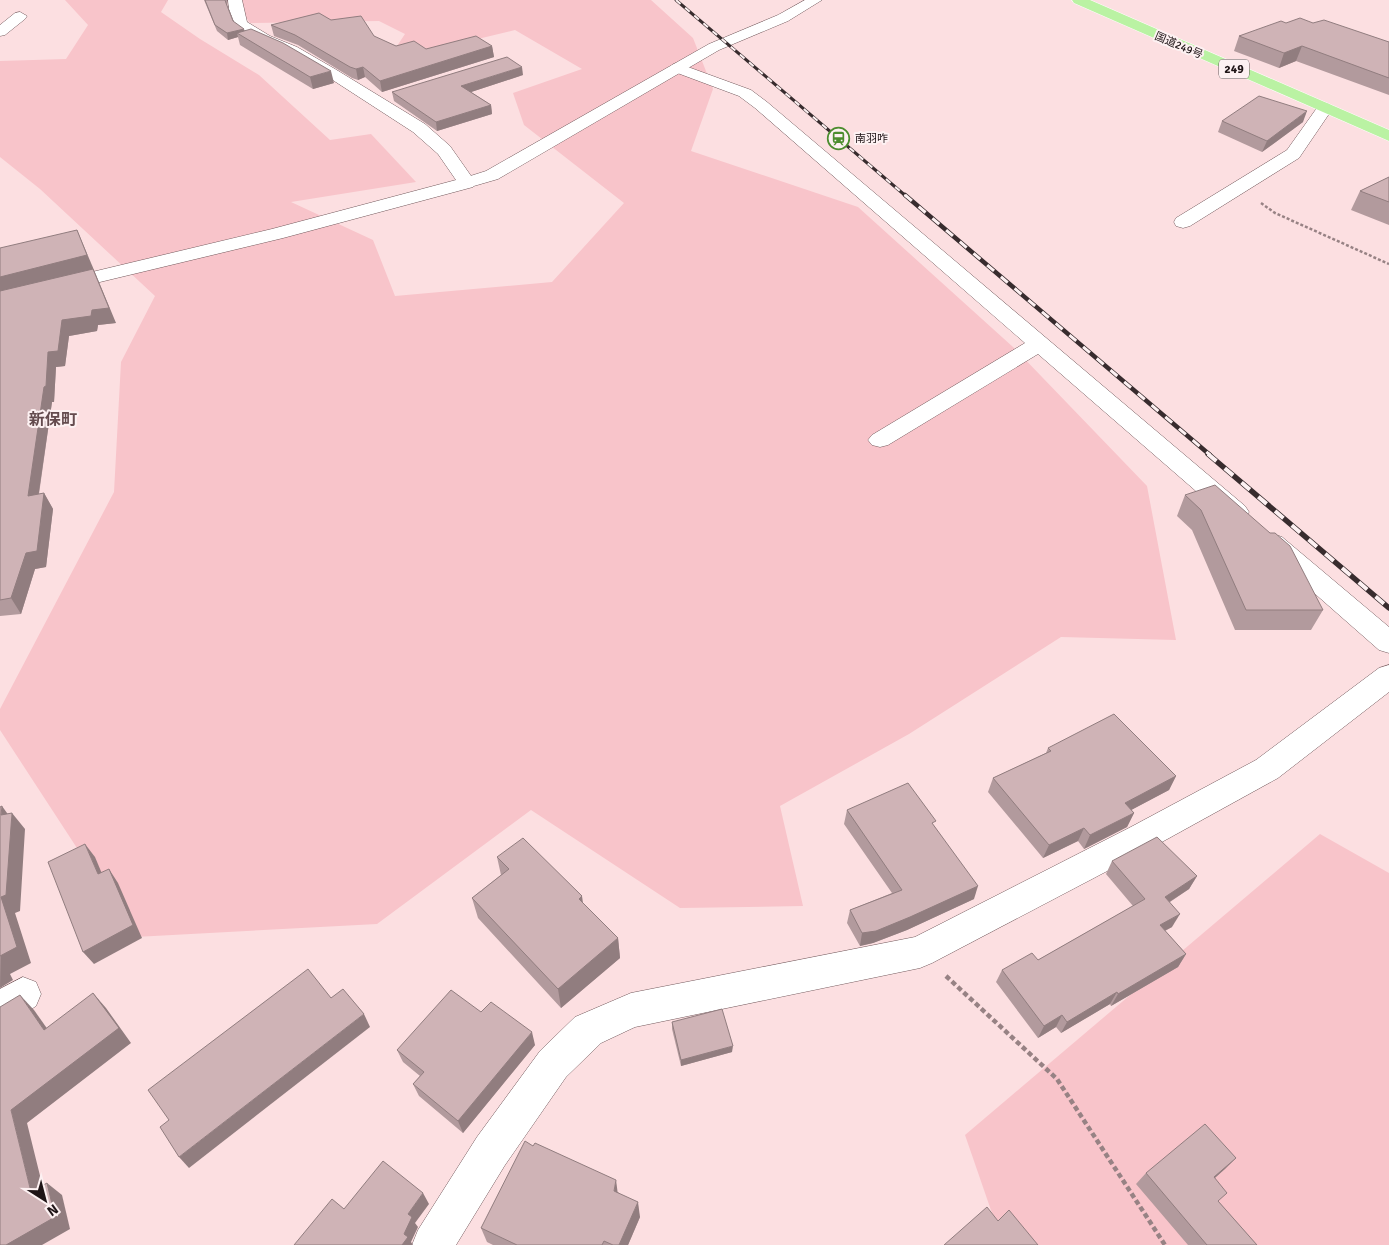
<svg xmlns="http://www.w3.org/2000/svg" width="1389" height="1245" viewBox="0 0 1389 1245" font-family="Signika,'Noto Sans JP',sans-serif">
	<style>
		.green { fill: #f8c4ca }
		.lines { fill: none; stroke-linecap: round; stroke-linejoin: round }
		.minor-casing { stroke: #735a5d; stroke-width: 1 }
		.tertiary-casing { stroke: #735a5d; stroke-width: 1 }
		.trunk-casing { stroke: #fff; stroke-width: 1 }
		.path-far1 { stroke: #978284; stroke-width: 2.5; stroke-dasharray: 3 2; stroke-linecap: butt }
		.path { stroke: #978284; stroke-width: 4.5; stroke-dasharray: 5 3; stroke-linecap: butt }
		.minor { fill: #fff; fill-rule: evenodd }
		.tertiary { fill: #fff; fill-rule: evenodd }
		.trunk { fill: #baf2a3; fill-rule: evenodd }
		.rail-far2-casing { stroke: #382c2e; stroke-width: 3 }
		.rail-far1-casing { stroke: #382c2e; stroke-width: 4.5 }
		.rail-casing { stroke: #382c2e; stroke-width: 5.5 }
		.rail-far2 { stroke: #fdf1f2; stroke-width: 2; stroke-dasharray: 6; stroke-linecap: butt }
		.rail-far1 { stroke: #fdf1f2; stroke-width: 3; stroke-dasharray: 9; stroke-linecap: butt }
		.rail { stroke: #fdf1f2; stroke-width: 4; stroke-dasharray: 11; stroke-linecap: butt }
		.wall { fill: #b29a9d }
		.shaded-wall { fill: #917d7f }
		.building { fill: #cfb3b6; stroke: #917d7f }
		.labels { text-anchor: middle; stroke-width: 4; stroke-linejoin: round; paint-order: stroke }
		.far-street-label { font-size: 11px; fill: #1e1416; stroke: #fdf1f2 }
		.far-poi-label { font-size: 11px; fill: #1e1416; stroke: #fdf1f2; text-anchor: start }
		.shield { fill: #fdf1f2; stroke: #615658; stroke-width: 1 }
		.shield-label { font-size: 12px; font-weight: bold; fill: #1e1416 }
		.quarter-label { font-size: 16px; font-weight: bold; fill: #644b4e; stroke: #fdf1f2 }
	</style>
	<rect width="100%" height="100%" fill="#fcdfe1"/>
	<!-- green -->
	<g class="green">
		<polygon points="65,0 168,0 161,12 200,39 259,75 330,140 371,134 416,182 291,202 373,240 395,296 552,282 624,203 524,125 513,93 582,69 515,30 407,56 395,49 405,34 379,21 250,23 235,2 237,0 651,0 693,38 713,89 691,151 858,207 1013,347 1147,486 1176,640 1061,637 909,734 780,806 803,906 680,908 531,810 377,924 135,937 0,730 0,709 114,492 121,362 155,296 40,189 0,157 0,61 66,59 88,25"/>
		<polygon points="1320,834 1389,873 1389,1245 1003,1245 965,1135"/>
	</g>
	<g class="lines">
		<defs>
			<g id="minor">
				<polygon points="228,0 242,0 247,22 270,36 297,47 335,69 425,124 450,146 476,183 473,187 283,238 0,306 0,294 272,229 456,180 438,154 413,132 325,75 287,53 260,42 236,27 229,9"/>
				<polygon points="20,12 27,16 25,19 5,35 0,36 0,25 15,13"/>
				<polygon points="677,63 751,90 767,102 1245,506 1249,512 1245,518 1236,520 1227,518 1038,354 888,445 880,447 872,445 868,440 872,435 1025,343 755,108 739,96 672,71 669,68 672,65"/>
				<polygon points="1325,103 1331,105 1333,108 1299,158 1190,226 1183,228 1176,226 1174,222 1176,218 1287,150 1319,105"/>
				<polygon points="1273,534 1282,537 1389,627 1389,653 1379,650 1264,549 1260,543 1264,537"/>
				<polygon points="23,977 36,982 41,994 36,1006 13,1021 0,1026 0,989"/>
			</g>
			<g id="tertiary">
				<polygon points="805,0 822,0 788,21 719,50 498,179 467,188 461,187 458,183 461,179 486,171 709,44 778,15"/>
				<polygon points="1389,665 1389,692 1278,778 1151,848 932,963 920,968 635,1027 601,1043 566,1077 505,1165 456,1245 412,1245 418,1230 477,1137 540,1051 575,1017 631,993 915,937 1129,828 1256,760 1379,668"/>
			</g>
			<polygon id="trunk" points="1072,0 1090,0 1389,130 1389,141 1074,3"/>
		</defs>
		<!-- minor casing -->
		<use href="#minor" class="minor-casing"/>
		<!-- tertiary casing -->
		<use href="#tertiary" class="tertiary-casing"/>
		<!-- trunk casing -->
		<use href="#trunk" class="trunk-casing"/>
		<!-- path-far1 -->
		<polyline class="path-far1" points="1261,203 1275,213 1389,264"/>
		<!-- path -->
		<polyline class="path" points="946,976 1057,1079 1165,1245"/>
		<!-- minor -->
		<use href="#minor" class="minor"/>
		<!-- tertiary -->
		<use href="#tertiary" class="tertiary"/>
		<!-- trunk -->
		<use href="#trunk" class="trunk"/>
		<defs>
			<polyline id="rail-far2" points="676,0 907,197"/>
			<polyline id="rail-far1" points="905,195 1210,455"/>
			<polyline id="rail" points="1208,454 1389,608"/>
		</defs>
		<!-- rail-far2 casing -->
		<use href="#rail-far2" class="rail-far2-casing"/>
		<!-- rail-far1 casing -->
		<use href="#rail-far1" class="rail-far1-casing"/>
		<!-- rail casing -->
		<use href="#rail" class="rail-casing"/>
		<!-- rail-far2 -->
		<use href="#rail-far2" class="rail-far2"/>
		<!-- rail-far1 -->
		<use href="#rail-far1" class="rail-far1"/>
		<!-- rail -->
		<use href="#rail" class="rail"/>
	</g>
	<!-- wall -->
	<g class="wall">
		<polygon points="204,0 227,0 227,8 233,21 245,31 334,83 313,89 240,45 238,37 228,40 217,31"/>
		<polygon points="331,20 396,46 426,49 492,46 494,57 382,92 365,77 358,80 352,78 298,45 274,36 271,25"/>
		<polygon points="1286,23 1313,23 1389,42 1389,95 1296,61 1279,68 1234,51 1239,36"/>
		<polygon points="523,75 471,92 491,105 492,114 437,131 394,101 392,92"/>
		<polygon points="1222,121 1303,122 1262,152 1218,132"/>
		<polygon points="1389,177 1389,225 1351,210 1360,191"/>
		<polygon points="0,248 116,323 98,325 97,331 69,336 65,366 56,367 54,402 52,402 39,494 44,493 53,509 46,567 35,569 21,614 0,616"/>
		<polygon points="1185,495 1270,533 1323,610 1311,630 1235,630 1192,530 1177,516"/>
		<polygon points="1048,748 1176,776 1169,790 1131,810 1134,813 1127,827 1084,849 1078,841 1043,858 988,792 993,778 1046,753"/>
		<polygon points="847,810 934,826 974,899 907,930 873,943 860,946 847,923 850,910 892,893 844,824"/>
		<polygon points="497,857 618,938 620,958 561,1008 478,918 472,898 501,875"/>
		<polygon points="1112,861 1197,876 1189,889 1170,902 1172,927 1165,931 1186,954 1178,967 1111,1006 1110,1004 1061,1033 1056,1027 1038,1038 996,982 1002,970 1038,960 1133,906 1106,874"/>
		<polygon points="481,1012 535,1045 463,1133 419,1096 413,1084 420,1076 403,1062 397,1050"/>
		<polygon points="672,1022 732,1052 681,1066 672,1029"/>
		<polygon points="1236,1158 1215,1178 1218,1201 1257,1245 1188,1245 1136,1184 1146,1173"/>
		<polygon points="618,1192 640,1217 628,1245 493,1245 487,1242 481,1228"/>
	</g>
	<!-- shaded-wall -->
	<g class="shaded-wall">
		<polygon points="244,29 246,35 237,33 238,37 228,40 227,33"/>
		<polygon points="492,46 494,57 382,92 380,81"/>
		<polygon points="1302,46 1296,61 1279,68 1284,53"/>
		<polygon points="363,67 365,77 358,80 356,69"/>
		<polygon points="522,67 523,75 462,95 461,86"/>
		<polygon points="331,71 334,83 313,89 310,77"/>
		<polygon points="491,105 492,114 437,131 436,122"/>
		<polygon points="1307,111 1303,122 1262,152 1267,141"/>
		<polygon points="77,230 94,270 0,294 0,277"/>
		<polygon points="94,270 116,323 98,325 97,331 69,336 65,366 56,367 54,402 52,402 36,512 28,496 48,352 62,320"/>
		<polygon points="44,493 53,509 46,567 35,569 21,614 11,598"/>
		<polygon points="1176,776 1169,790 1118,817 1125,803"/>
		<polygon points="2,806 12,820 12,813 25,829 20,911 15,913 31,963 10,974 13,980 0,988 1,815"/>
		<polygon points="1134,813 1127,827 1084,849 1090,835"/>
		<polygon points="1084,828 1078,841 1043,858 1049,845"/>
		<polygon points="85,844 95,857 108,888 98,874"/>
		<polygon points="109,869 118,883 142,938 94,964 83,952"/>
		<polygon points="1197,876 1189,889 1157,910 1165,897"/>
		<polygon points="978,886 974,899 907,930 873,943 860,946 862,933"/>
		<polygon points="582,896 585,917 579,899"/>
		<polygon points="1180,914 1172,927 1152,937 1160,925"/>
		<polygon points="618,938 620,958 561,1008 558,989"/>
		<polygon points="1186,954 1178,967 1111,1006 1118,994"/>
		<polygon points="1117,992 1110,1004 1061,1033 1067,1022"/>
		<polygon points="93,993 106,1008 131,1043 27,1123 47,1204 31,1192 11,1110"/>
		<polygon points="20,995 34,1010 58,1044 44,1030"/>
		<polygon points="364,1014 370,1027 189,1168 179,1157"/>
		<polygon points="1062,1015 1056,1027 1038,1038 1044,1026"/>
		<polygon points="532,1032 535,1045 463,1133 458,1121"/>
		<polygon points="733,1046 732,1052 681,1066 681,1060"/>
		<polygon points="1236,1158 1225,1169 1203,1188 1214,1177"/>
		<polygon points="616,1180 618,1195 614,1191"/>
		<polygon points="47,1183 62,1195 70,1229 42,1245 6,1245"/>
		<polygon points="423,1193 429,1204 415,1223 418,1227 411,1242 413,1245 402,1245 408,1214"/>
		<polygon points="638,1202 640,1217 628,1245 619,1245"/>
	</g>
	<!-- building -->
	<g class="building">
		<polygon points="205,0 225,0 226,3 233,21 244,29 227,33 215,25"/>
		<polygon points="319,13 331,20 361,16 374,36 396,46 414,41 426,49 476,36 492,46 380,81 363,67 356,69 350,67 295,35 271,25"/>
		<polygon points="1300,18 1313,23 1324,20 1389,42 1389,78 1302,46 1284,53 1239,36 1281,21 1286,23"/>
		<polygon points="251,29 283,43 331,71 310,77 237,33"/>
		<polygon points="507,57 522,67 461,86 491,105 436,122 392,92"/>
		<polygon points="1259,96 1307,111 1267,141 1222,121"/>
		<polygon points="1389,177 1389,202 1360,191"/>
		<polygon points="77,230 87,255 0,277 0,248"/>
		<polygon points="93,269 109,308 92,310 91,316 62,320 58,351 48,352 46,386 44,387 28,496 44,493 37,551 26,553 11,598 0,600 0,291"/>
		<polygon points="1215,485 1270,533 1275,533 1290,546 1323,610 1246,610 1201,510 1185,495"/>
		<polygon points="1114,714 1176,776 1125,803 1134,813 1090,835 1084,828 1049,845 993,778 1051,751 1048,748"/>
		<polygon points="908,783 936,821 932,823 978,886 910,917 876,931 862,933 850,910 902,890 847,810"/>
		<polygon points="2,806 1,815 12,813 6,895 1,897 17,947 0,956 0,807"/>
		<polygon points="1157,837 1197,876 1165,897 1180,914 1160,925 1186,954 1118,994 1117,992 1067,1022 1062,1015 1044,1026 1002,970 1032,953 1038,960 1145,899 1112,861"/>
		<polygon points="523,838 582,896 579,899 618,938 558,989 472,898 509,869 497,857"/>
		<polygon points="85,844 98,874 109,869 133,925 83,952 48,862"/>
		<polygon points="308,969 331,998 343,989 364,1014 179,1157 160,1127 169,1120 148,1090"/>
		<polygon points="451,990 481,1012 491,1002 532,1032 458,1121 413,1084 424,1072 397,1050"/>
		<polygon points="93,993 119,1028 11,1110 31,1192 47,1183 55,1217 6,1245 0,1245 0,1007 20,995 44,1030"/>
		<polygon points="722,1009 733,1046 681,1060 672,1022"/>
		<polygon points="1205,1124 1236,1158 1214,1177 1227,1193 1218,1201 1257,1245 1207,1245 1146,1173"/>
		<polygon points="525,1141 533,1146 535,1143 616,1180 614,1191 638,1202 619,1245 613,1245 604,1241 602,1245 517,1245 481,1228"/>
		<polygon points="383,1161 423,1193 408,1214 412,1217 404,1234 408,1237 402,1245 294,1245 332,1199 344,1209"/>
		<polygon points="987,1207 998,1221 1009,1210 1038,1245 944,1245"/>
	</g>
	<!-- icons -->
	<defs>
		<symbol id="station-ring" viewBox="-11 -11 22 22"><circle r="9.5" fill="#fdf1f2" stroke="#4c8d2f" stroke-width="1.5"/><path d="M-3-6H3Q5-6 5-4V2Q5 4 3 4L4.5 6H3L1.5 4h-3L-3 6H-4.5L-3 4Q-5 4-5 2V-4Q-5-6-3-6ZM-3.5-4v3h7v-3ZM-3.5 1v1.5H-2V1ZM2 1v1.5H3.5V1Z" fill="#4c8d2f"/></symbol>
	</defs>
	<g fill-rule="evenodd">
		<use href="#station-ring" x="826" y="126" width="25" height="25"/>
	</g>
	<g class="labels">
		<!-- far-street labels -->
		<g class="far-street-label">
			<text transform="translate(1179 45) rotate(23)" y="4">国道249号</text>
		</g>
		<!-- far-poi labels -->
		<g class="far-poi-label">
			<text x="855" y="142">南羽咋</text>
		</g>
		<!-- shield labels -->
		<rect class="shield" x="1219" y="59.5" width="30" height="19" rx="4"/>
		<g class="shield-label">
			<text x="1234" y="73">249</text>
		</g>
		<!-- quarter labels -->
		<g class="quarter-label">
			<text x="53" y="425">新保町</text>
		</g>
	</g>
	<!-- north arrow -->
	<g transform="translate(45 1200) rotate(144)" stroke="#fdf1f2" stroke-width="4" paint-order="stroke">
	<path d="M0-4L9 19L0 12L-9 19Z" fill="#1e1416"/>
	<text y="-8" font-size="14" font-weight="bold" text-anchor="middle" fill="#1e1416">N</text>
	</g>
</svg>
